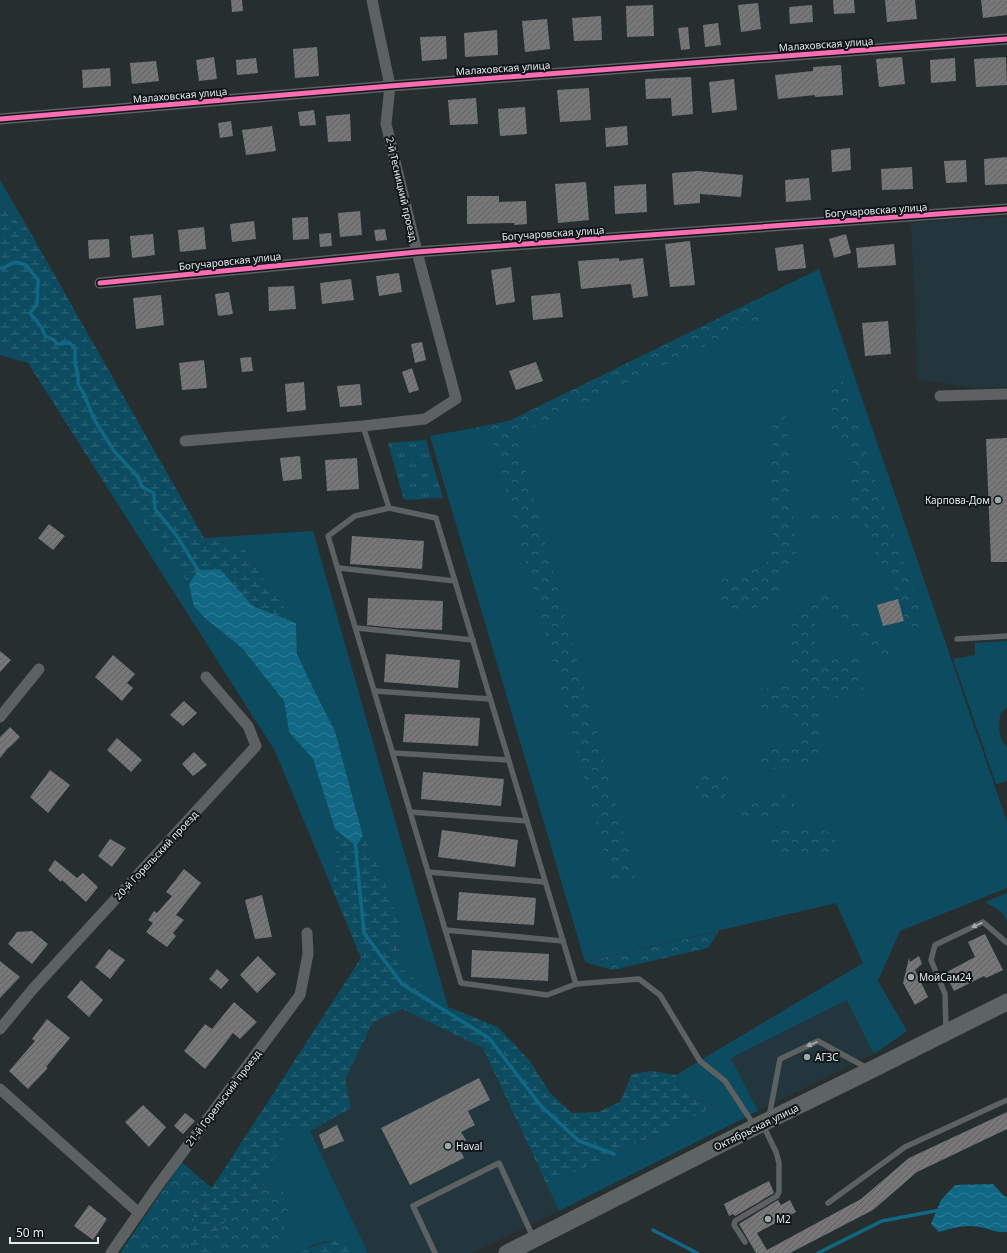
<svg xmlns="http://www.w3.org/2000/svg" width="1007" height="1253" viewBox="0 0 1007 1253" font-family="'Noto Sans',sans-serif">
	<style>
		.built { fill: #24363d }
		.grass { fill: #0d4c60 }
		.forest { fill: url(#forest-crowns) }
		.wetland { fill: url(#wetland-marsh) }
		.park { fill: url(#park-tufts) }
		.water { fill: url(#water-waves) }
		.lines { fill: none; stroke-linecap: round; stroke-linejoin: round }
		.stream { stroke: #106884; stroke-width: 3.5 }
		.building { fill: url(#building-hatch) }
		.lane { stroke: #5e6162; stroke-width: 5.5 }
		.street { stroke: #5e6162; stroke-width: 11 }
		.primary { stroke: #5e6364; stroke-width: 17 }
		.cycleway-casing { stroke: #111619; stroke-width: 8 }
		.cycleway { stroke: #f96db3; stroke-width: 5 }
		.oneway { fill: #a7acae }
		.poi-dot { fill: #a1a8ab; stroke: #111619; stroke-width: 1.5 }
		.labels { text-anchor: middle; stroke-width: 4; stroke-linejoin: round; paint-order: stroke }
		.street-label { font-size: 10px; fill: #e2eaed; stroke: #111619 }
		.poi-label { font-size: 10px; fill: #e2eaed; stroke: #111619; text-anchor: start }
	</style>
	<defs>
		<pattern id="forest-crowns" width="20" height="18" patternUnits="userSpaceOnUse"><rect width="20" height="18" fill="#0d4c60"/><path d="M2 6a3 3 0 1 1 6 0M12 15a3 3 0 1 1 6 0" fill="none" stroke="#306677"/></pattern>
		<pattern id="wetland-marsh" width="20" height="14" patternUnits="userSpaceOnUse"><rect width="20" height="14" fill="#0d4c60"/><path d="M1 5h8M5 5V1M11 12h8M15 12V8" fill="none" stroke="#306677"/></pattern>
		<pattern id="park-tufts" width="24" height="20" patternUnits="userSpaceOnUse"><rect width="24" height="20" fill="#0d4c60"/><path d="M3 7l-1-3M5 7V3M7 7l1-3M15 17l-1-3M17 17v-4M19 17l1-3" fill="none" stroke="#306677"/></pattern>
		<pattern id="water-waves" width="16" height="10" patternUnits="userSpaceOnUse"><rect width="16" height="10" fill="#106884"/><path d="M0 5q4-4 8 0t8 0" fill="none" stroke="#327e96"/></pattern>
		<pattern id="building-hatch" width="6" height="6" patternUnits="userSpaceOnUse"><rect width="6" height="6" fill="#777778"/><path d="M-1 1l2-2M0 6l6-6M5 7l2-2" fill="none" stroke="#606162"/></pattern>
	</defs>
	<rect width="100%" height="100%" fill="#272e30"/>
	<!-- built -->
	<g class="built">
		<polygon points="1007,217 1007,387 974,388 918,379 911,223"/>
		<polygon points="847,1000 874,1054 758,1111 731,1058"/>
		<polygon points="402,1009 483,1048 559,1211 472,1253 368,1253 310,1131 351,1108 345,1079 373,1022"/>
	</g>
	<!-- grass -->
	<g class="grass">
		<polygon points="0,180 29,230 10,216 0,206"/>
		<polygon points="819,269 857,384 1007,822 1007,888 900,931 878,981 907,1031 874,1054 847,1000 731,1058 758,1111 559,1211 547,1185 714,1107 684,1091 676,1075 863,963 836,903 585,962 430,436 474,428 509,421"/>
		<polygon points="0,342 28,363 0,355"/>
		<polygon points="112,495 132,506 165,554 189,584 194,607 207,620 242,648 284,701 289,732 313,759 335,829 337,863 331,886 275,751"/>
		<polygon points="313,531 448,1007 398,965 401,929 384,878 363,836 335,731 315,692 297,654 296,623 263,579 243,547 204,538"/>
		<polygon points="1007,641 1007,707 1000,714 999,728 1000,735 1002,741 1007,747 1007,781 996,784 953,659 975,655 975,643"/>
		<polygon points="1007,893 1007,921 1002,912 985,902"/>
		<polygon points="289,1126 310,1131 368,1253 354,1253 348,1244 327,1241 313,1245 299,1253 281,1253 281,1241 288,1209 270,1185 259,1187 273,1162"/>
	</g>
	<!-- forest -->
	<g class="forest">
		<polygon points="754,301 761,319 516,435 636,879 613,884 492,437 474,428 509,421"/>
		<polygon points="841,377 927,633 911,633 892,581 879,560 863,522 813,526 810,515 850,510 848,474 855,459 831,436 828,395 834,379"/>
		<polygon points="785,408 797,562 779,574 778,597 766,606 742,610 721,607 720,580 766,565 774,547 769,473 774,437 771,414"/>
		<polygon points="827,596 885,640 890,657 883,665 845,618 824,612 815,623 814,640 818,660 849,655 868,654 871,664 859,669 864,691 837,698 819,686 813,692 822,714 822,755 816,762 771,769 754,767 758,753 782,748 801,750 793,712 763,714 758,702 761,689 801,685 799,671 792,665 790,623 793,611 816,597"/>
		<polygon points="720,772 732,782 724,799 702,799 694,789 703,775"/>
		<polygon points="783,793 797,808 744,825 740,808"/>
		<polygon points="816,828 832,834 839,847 819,858 795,857 769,853 767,839 775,832"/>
		<polygon points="719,931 708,948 612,970 585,962"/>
		<polygon points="182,1162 202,1180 195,1199 190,1253 120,1253"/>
		<polygon points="270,1185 283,1191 288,1209 281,1241 281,1253 213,1253 210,1241 230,1215 255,1194 259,1187"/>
	</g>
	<!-- wetland -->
	<g class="wetland">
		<polygon points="0,206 10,216 29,230 204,538 243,547 263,579 296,623 253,606 220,569 198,570 189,584 165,554 132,506 112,495 28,363 0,342"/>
		<polygon points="335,829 356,846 363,836 384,878 401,929 398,965 448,1007 498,1027 530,1061 550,1093 572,1113 598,1112 620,1102 632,1074 653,1071 676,1075 684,1091 714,1107 547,1185 483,1048 402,1009 373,1022 345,1079 351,1108 310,1131 289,1126 273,1162 255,1194 230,1215 210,1241 213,1253 190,1253 195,1198 202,1180 212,1188 361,958 331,886 337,863"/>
		<path d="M 340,1240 L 348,1244 L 354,1253 L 299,1253 C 313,1245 325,1242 340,1240 Z"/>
	</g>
	<!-- park -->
	<polygon class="park" points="426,440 443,498 404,500 388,443"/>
	<!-- water -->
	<g class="water">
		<polygon points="220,569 253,606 296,623 297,654 315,692 335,731 363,836 356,846 335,829 313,759 289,732 284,701 242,648 207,620 194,607 189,584 198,570"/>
		<path d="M 993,1184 L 1004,1196 L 1007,1197 L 1007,1232 C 994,1233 991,1229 980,1227 C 966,1224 952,1228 939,1232 L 931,1224 L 941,1200 L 955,1185 Z"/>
	</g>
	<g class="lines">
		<!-- stream -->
		<g class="stream">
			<polyline points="0,268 3,268 15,262 26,265 38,280 37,304 30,313 42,328 45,336 54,340 57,344 70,343 75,349 75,363 78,375 78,385 83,392 94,419 114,451 138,477 142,487 154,493 155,509 177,536 198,570 201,572"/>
			<polyline points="355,841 364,933 402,984 489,1038 541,1106 579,1141 614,1154"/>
			<polyline points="653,1230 697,1253"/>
			<polyline points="818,1253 882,1221 940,1210"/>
		</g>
	</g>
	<!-- building -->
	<g class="building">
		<polygon points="231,0 242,0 243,11 232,12"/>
		<polygon points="833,0 854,0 855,13 834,14"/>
		<polygon points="885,0 915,0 917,19 887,22"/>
		<polygon points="981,0 1007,0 1007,15 983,18"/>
		<polygon points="758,3 761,29 741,32 738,5"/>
		<polygon points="653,5 654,36 627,37 626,6"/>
		<polygon points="812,5 813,22 790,24 789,7"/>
		<polygon points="601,16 602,40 574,41 572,18"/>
		<polygon points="547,19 550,49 525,52 522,21"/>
		<polygon points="718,23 721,45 705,47 703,25"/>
		<polygon points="688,27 690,49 681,50 678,28"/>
		<polygon points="497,30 498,55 465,57 464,33"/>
		<polygon points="446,36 447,59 422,61 420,37"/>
		<polygon points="317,47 319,76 295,78 293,49"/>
		<polygon points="214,57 217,79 199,81 196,60"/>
		<polygon points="902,57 905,84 879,87 876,59"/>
		<polygon points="1006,57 1007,85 976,87 974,59"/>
		<polygon points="256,58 258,73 237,75 236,60"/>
		<polygon points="955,58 956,81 931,83 930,60"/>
		<polygon points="156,61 159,81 132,84 130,63"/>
		<polygon points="841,65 843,95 815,97 815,95 778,99 775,75 813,71 813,67"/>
		<polygon points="110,68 111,86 83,88 82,70"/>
		<polygon points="691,77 693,114 672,116 671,98 646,99 645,79"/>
		<polygon points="734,79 737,110 712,113 709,82"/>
		<polygon points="589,88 591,120 560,122 557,90"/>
		<polygon points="476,98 478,124 450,125 448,100"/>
		<polygon points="525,107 527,134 500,136 498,109"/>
		<polygon points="314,110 316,125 300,126 298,112"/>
		<polygon points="350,114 351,141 328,142 326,116"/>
		<polygon points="231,121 233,136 220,138 218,123"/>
		<polygon points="272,126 276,151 246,155 242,130"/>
		<polygon points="627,126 628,145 606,147 605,128"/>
		<polygon points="850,148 851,170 832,172 831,150"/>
		<polygon points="1007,157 1007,184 985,185 984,159"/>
		<polygon points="966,160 967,182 946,183 944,161"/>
		<polygon points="912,167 913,189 882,190 881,169"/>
		<polygon points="698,171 743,175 741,197 700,194 700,203 674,205 672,173"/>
		<polygon points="809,178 811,200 786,202 785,180"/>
		<polygon points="586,182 589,220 558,223 555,184"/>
		<polygon points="646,184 647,212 615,214 614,186"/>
		<polygon points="467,196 499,196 499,202 526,201 527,224 514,225 514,223 467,224"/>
		<polygon points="360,211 362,235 340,237 338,213"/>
		<polygon points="308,217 309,239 293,240 292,218"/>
		<polygon points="254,221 256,239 232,242 230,224"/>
		<polygon points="204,227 206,249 180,252 178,230"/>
		<polygon points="385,229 387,240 376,241 374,230"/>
		<polygon points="331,233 332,246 320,247 319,234"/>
		<polygon points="153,234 155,255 132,258 130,236"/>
		<polygon points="846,234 851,253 834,258 829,239"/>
		<polygon points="109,239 110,257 89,259 88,240"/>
		<polygon points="690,241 695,285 670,287 665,244"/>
		<polygon points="803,244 806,268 778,271 775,248"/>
		<polygon points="894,244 896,265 858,268 856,248"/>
		<polygon points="619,258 619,261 643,258 648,296 633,298 631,284 581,289 578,261"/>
		<polygon points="511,267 515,302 496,305 491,270"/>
		<polygon points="399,273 402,292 379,296 376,276"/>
		<polygon points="351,279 354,300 322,304 320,283"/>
		<polygon points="294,286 296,309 269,311 268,287"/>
		<polygon points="229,292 233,314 218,316 215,294"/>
		<polygon points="560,293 563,317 533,320 531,296"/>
		<polygon points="161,295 164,325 136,329 133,298"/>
		<polygon points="888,321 891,354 865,356 862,323"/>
		<polygon points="422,342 426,360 415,363 411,344"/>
		<polygon points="251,357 253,371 242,372 240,358"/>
		<polygon points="204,360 207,388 182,390 179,363"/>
		<polygon points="536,362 543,381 516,390 509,371"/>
		<polygon points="412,368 419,390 409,393 402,372"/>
		<polygon points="304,382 306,410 287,412 285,384"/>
		<polygon points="360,384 362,405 340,407 337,386"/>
		<polygon points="1007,438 1007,562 991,562 986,439"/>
		<polygon points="300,456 302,479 283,481 280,458"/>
		<polygon points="357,458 359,489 327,491 325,460"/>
		<polygon points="49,524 65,536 53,550 38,538"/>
		<polygon points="352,536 424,541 422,569 350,564"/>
		<polygon points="368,598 443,601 442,630 397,628 367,625"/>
		<polygon points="898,599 904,621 883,626 877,605"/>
		<polygon points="0,651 11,660 0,672"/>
		<polygon points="386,654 460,660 458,688 384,682"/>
		<polygon points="113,655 135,674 127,683 133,688 122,701 95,677"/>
		<polygon points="184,701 197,713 183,726 170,715"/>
		<polygon points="405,714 480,718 478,746 403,742"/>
		<polygon points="10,727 20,737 9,748 9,747 0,758 0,737"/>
		<polygon points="117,738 142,760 131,772 107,750"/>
		<polygon points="194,752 207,765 193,776 182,764"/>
		<polygon points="50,770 70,785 48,813 30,797"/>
		<polygon points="423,772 504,779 501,806 421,799"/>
		<polygon points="442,830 518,840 515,867 438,857"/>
		<polygon points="110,839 126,848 112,867 98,856"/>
		<polygon points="55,860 77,878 83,873 98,887 86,902 62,880 61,882 48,870"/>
		<polygon points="184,869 201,883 176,915 184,920 173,933 176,936 167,947 146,932 153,923 148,920 154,911 157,913 172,896 166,892"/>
		<polygon points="459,892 536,898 534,925 457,920"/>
		<polygon points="262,895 272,937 255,939 245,900"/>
		<polygon points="32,931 48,944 32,964 8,944 17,932"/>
		<polygon points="985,934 1003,970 986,978 984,976 954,991 945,973 975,957 968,942"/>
		<polygon points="109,949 125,960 110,979 95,967"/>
		<polygon points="472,950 549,954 548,981 471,977"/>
		<polygon points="258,956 276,974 257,993 240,975"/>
		<polygon points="919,956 922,964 915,970 928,997 915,1005 903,983 909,958 910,962"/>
		<polygon points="0,961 20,977 0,998"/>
		<polygon points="217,969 229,980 221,989 209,979"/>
		<polygon points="81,980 103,1000 89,1017 67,997"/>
		<polygon points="234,1002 257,1022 240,1039 233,1033 205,1069 184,1051 205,1024 212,1029"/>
		<polygon points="47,1019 70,1038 46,1067 48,1068 28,1089 9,1071 35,1041 32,1039"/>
		<polygon points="479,1078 490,1100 468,1111 475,1125 461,1132 466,1140 458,1145 464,1158 410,1185 381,1128"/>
		<polygon points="143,1105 166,1127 149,1147 125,1122"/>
		<polygon points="1007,1112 1007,1129 917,1172 873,1210 790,1253 756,1253 739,1224 778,1200 781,1205 790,1200 796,1212 757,1233 767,1250 861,1199 909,1158"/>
		<polygon points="185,1113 195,1121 183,1134 174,1126"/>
		<polygon points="337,1125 344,1141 324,1149 319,1135"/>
		<polygon points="769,1181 774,1193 735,1216 733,1214 729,1216 724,1204"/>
		<polygon points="89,1205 107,1219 93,1240 74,1226"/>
	</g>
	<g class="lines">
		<!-- lane -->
		<g class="lane">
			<polyline points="363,426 389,508 436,518 576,984"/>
			<polyline points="389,508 355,516 328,536 461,983 547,995 576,984 639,979 660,995 700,1061 725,1081 754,1125"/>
			<polyline points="339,568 455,581"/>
			<polyline points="357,628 473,640"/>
			<polyline points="957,639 1007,636"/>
			<polyline points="375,691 490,699"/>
			<polyline points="394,753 508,760"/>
			<polyline points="410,812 527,821"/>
			<polyline points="428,872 545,882"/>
			<polyline points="445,930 563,941"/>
			<polyline points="946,1030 945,994 931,960 935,945 983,922 1007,943"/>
			<polyline points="769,1117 780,1059 818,1041 867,1068"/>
			<polyline points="828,1203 905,1147 1007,1100"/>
			<polyline points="745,1242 734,1225 735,1221 777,1196 779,1192 779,1163 776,1152 763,1125"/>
			<polyline points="435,1253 413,1206 499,1163 533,1237"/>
		</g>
		<!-- street -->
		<g class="street">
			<polyline points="0,119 390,86 1007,39"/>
			<polyline points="100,283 417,252 1007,209"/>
			<polyline points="940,396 1007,394"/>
			<polyline points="185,441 363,426 425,419 456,399 417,252 386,124 390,86 372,0"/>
			<polyline points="0,717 39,669"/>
			<polyline points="0,1029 32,990 256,746 248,726 206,677"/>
			<polyline points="0,1089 139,1213"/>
			<polyline points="111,1253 159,1184 300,995 308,954 307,933"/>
		</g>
		<!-- primary -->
		<polyline class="primary" points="507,1253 755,1127 871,1070 1007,1002"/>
		<defs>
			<g id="cycleway">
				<polyline points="0,119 390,86 1007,39"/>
				<polyline points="100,283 417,252 1007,209"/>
			</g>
		</defs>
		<!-- cycleway casing -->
		<use href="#cycleway" class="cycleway-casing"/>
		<!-- cycleway -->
		<use href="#cycleway" class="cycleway"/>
	</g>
	<!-- one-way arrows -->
	<defs><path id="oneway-solid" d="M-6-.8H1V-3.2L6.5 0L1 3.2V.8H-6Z"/></defs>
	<g class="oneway">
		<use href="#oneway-solid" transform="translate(977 925) rotate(155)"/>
		<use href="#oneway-solid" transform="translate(812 1044) rotate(157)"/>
	</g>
	<!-- markers -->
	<g class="poi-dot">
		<circle cx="998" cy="500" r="4"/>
		<circle cx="911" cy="977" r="4"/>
		<circle cx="807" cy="1057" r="4"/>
		<circle cx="448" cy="1146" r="4"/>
		<circle cx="768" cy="1219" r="4"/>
	</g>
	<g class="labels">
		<!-- street labels -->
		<g class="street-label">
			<text transform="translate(826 44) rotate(-4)" y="4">Малаховская улица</text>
			<text transform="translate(503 68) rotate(-4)" y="4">Малаховская улица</text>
			<text transform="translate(180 95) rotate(-5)" y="4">Малаховская улица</text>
			<text transform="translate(402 189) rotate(77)" y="4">2-й Тесницкий проезд</text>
			<text transform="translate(876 210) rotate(-4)" y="4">Богучаровская улица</text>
			<text transform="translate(553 233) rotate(-4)" y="4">Богучаровская улица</text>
			<text transform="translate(230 261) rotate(-6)" y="4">Богучаровская улица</text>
			<text transform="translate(156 855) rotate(-47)" y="4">20-й Горельский проезд</text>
			<text transform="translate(223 1098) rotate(-53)" y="4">21-й Горельский проезд</text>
			<text transform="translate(756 1127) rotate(-26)" y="4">Октябрьская улица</text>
		</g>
		<!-- poi labels -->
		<g class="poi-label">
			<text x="990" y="504" text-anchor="end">Карпова-Дом</text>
			<text x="919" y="981">МойСам24</text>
			<text x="815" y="1061">АГЗС</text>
			<text x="456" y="1150">Haval</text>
			<text x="776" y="1223">М2</text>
		</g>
	</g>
	<!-- scale -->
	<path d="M10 1237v6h88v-6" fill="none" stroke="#e2eaed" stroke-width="2"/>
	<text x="16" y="1237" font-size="12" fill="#e2eaed" stroke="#111619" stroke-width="3" paint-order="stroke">50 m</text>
</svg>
